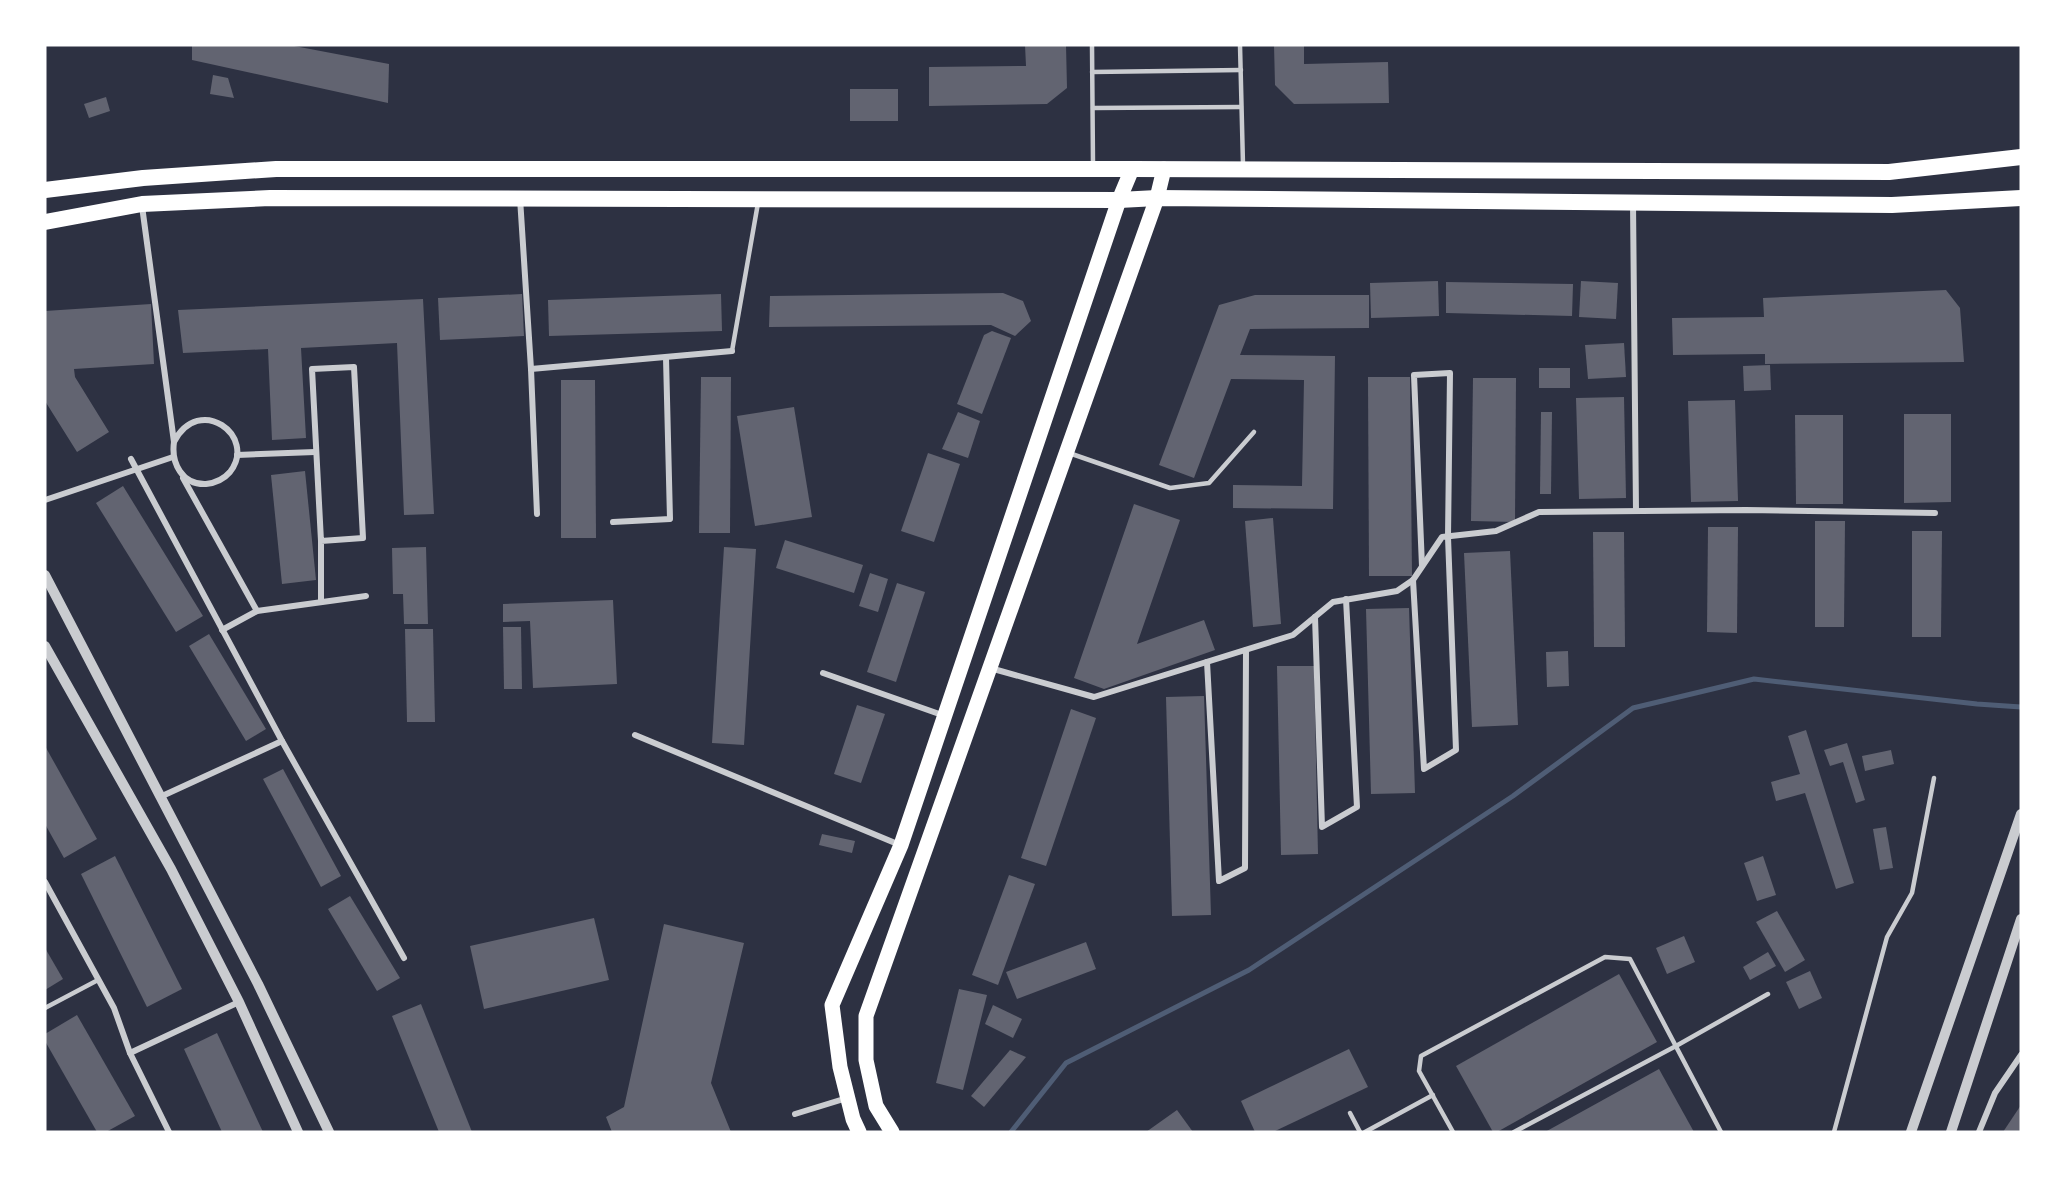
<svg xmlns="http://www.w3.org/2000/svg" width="2066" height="1177" viewBox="0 0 2066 1177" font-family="Barlow,sans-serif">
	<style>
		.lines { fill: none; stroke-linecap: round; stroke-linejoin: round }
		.stream { stroke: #4f5d75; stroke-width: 5 }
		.building { fill: #626471 }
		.service { stroke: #caccd0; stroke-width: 4.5 }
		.minor { stroke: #caccd0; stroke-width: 6 }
		.tertiary { stroke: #caccd0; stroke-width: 10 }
		.primary { stroke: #fff; stroke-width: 15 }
		.trunk { stroke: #fff; stroke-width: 16 }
	</style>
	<rect width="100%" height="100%" fill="#2d3142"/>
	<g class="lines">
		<!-- stream -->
		<polyline class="stream" points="1011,1132 1066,1063 1249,970 1513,796 1633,708 1754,679 1977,704 2021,707"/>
	</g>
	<!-- building -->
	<g class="building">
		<polygon points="192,45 289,45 389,64 388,103 192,60"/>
		<polygon points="1025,45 1066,45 1067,88 1047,104 929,106 929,67 1026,66"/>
		<polygon points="1274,45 1304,45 1304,64 1388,62 1389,103 1294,104 1275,85"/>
		<polygon points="213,75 228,78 234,98 210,94"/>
		<rect x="850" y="89" width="48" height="32"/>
		<polygon points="106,97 110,111 89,118 84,104"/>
		<polygon points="1438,281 1439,316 1371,318 1370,283"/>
		<polygon points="1581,281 1618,283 1616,319 1579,317"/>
		<polygon points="1446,282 1573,284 1572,316 1446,313"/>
		<polygon points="1946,290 1960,308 1964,362 1765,364 1765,354 1673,355 1672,318 1764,317 1763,298"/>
		<polygon points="1003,293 1023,301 1031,321 1015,336 991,325 769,327 770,296"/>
		<polygon points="522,294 524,336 440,340 438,298"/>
		<polygon points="721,294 722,331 549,336 548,300"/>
		<polygon points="1255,295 1369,295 1369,328 1250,329 1240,355 1335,356 1333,509 1233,508 1233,485 1302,486 1304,380 1231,379 1194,478 1159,465 1219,305"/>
		<polygon points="423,299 434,514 404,515 397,343 301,348 306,438 272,440 268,349 183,353 178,310"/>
		<polygon points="151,304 154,364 74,369 75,377 109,432 77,452 45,401 45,311"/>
		<polygon points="992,331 1011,338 982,414 957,404 984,335"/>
		<polygon points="1624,343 1626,377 1588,379 1585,345"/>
		<polygon points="1770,365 1771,390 1744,391 1743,366"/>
		<rect x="1539" y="368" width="31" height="20"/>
		<polygon points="701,377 731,377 730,533 699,533"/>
		<polygon points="1368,377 1410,377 1412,576 1369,576"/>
		<polygon points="1473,378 1516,378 1515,522 1471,521"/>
		<polygon points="561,380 595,380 596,538 561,538"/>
		<polygon points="1624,397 1626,498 1579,499 1576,398"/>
		<polygon points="1735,400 1738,501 1691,502 1688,401"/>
		<polygon points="794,407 812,517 755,526 737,416"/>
		<polygon points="958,412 980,421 968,458 942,449"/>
		<polygon points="1541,412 1552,412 1551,494 1540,494"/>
		<polygon points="1904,414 1951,414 1951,502 1904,503"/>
		<polygon points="1795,415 1843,415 1843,504 1796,504"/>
		<polygon points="928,453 960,464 934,542 901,531"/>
		<polygon points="305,471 316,580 282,584 271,475"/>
		<polygon points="123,486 203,616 176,632 96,503"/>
		<polygon points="1134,504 1180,520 1137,644 1204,620 1215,650 1104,689 1074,678"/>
		<polygon points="1273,518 1281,624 1253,627 1245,521"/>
		<polygon points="1815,521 1845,521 1844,627 1815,627"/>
		<polygon points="1708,527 1738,527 1737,633 1707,632"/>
		<polygon points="1912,531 1942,531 1941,637 1912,637"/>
		<polygon points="1593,532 1624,532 1625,647 1594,647"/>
		<polygon points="785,540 863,565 854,593 776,568"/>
		<polygon points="426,547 428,624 404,624 403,594 393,594 392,548"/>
		<polygon points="724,547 756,549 744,745 712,743"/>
		<polygon points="1510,551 1518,725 1472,727 1464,553"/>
		<polygon points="870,573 888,579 878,612 859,606"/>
		<polygon points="897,583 925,592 896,682 867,672"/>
		<polygon points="613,600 617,684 533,688 530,621 503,622 503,604"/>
		<polygon points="1409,608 1415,793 1371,794 1366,609"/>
		<polygon points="503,627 521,627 522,689 504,689"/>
		<polygon points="405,629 433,629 435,722 407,722"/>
		<polygon points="209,634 266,729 246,741 189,646"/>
		<polygon points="1568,651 1569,686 1547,687 1546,652"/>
		<polygon points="1277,666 1314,666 1318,854 1281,855"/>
		<polygon points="1204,696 1211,915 1172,916 1166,697"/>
		<polygon points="857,705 885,714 861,783 834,774"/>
		<polygon points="1071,709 1096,718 1046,866 1021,858"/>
		<polygon points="1806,730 1854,883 1836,889 1805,793 1776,801 1771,782 1800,774 1788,736"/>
		<polygon points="1847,743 1865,800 1856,803 1843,762 1830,766 1824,750"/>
		<polygon points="45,746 97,839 64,858 45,824"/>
		<polygon points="1891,750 1894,764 1865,771 1862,756"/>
		<polygon points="283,769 341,876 321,887 263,779"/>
		<polygon points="1886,827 1893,868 1880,870 1873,829"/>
		<polygon points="822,834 855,841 852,853 819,845"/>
		<polygon points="115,856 182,989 147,1007 81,874"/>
		<polygon points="1763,856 1776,895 1757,901 1744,863"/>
		<polygon points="1009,875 1035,884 998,985 972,975"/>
		<polygon points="350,896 400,978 377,991 328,909"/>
		<polygon points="1777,911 1805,960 1785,972 1756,922"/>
		<polygon points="594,918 609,980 484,1009 470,946"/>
		<polygon points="664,924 744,943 711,1083 731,1132 612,1132 606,1117 624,1107"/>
		<polygon points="1684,936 1695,962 1667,974 1656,948"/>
		<polygon points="1086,942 1096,969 1017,999 1006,972"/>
		<polygon points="45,948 63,979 45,990"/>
		<polygon points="1768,952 1776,966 1750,980 1743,967"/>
		<polygon points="1810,971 1822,998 1799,1009 1786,982"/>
		<polygon points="1619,974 1657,1042 1497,1132 1493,1132 1456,1066"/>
		<polygon points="959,989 987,995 963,1090 936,1083"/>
		<polygon points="421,1004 472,1132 439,1132 392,1016"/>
		<polygon points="993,1005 1022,1019 1013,1038 985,1024"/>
		<polygon points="77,1015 135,1116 106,1132 97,1132 45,1041 45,1034"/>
		<polygon points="217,1033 263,1132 222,1132 184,1049"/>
		<polygon points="1349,1049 1368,1087 1273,1132 1255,1132 1241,1101"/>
		<polygon points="1010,1050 1026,1057 984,1107 971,1096"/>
		<polygon points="1659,1069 1694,1132 1545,1132"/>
		<polygon points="2021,1105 2021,1132 2003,1132"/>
		<polygon points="1177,1110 1193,1132 1146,1132"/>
	</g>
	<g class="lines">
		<!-- service -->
		<g class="service">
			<polyline points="1092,45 1093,165"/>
			<polyline points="1240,45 1243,165"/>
			<polyline points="1092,72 1241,70"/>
			<polyline points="1093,108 1241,107"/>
			<polyline points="732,351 758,203"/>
			<polyline points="1069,453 1170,488 1209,483 1254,432"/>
			<polyline points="45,1008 98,980"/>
			<polyline points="1350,1113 1360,1132"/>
			<polyline points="1365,1132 1433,1095"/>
			<polyline points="1453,1132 1419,1071 1421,1056 1605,957 1630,959 1721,1132"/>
			<polyline points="1514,1132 1676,1046 1768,994"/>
			<polyline points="1834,1132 1887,937 1912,893 1934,778"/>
		</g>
		<!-- minor -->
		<g class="minor">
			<polyline points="520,198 531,369"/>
			<polyline points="1633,203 1636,511"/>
			<path d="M 142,206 L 174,442 C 171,463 182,485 206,484 C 215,483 224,479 230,472 C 258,436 199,393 174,442"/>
			<polyline points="237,455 315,452"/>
			<polyline points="131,459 282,741 404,958"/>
			<polyline points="183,478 257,611"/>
			<polyline points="45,500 173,457"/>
			<polyline points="537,514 531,369 732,351"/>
			<polyline points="613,522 670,519 666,358"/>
			<polyline points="1413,580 1424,769 1456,750 1448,537 1450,373 1414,375 1422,566"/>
			<polyline points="321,602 321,541 312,369 354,367 363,538 321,541"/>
			<polyline points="1315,617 1322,827 1357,807 1346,599"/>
			<polyline points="222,630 257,611 366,596"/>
			<polyline points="1207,662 1219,881 1245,868 1246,650"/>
			<polyline points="990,668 1094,697 1293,635 1333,602 1397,591 1413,580 1442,537 1496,531 1539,512 1746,510 1935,513"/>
			<polyline points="823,673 945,716"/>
			<polyline points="635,735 900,845"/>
			<polyline points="160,797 282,741"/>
			<polyline points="45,882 114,1008 130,1053 169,1132"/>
			<polyline points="130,1053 239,1002"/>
			<polyline points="795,1114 847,1098"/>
			<polyline points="1979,1132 1995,1093 2021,1055"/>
		</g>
		<!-- tertiary -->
		<g class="tertiary">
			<polyline points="45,575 258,984 329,1132"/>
			<polyline points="45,646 171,869 239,1002 298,1132"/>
			<polyline points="1911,1132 2021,814"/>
			<polyline points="1951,1132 2021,919"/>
		</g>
		<!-- primary -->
		<g class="primary">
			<polyline points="859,1132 853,1119 840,1067 832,1005 901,845 1119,200 1132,169"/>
			<polyline points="892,1132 876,1106 866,1060 866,1016 1157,198 1164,169"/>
		</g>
		<!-- trunk -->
		<g class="trunk">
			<polyline points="45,190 143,178 276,169 1132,169 1889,172 2021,157"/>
			<polyline points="45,222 142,204 270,198 1119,200 1157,198 1892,205 2021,198"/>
		</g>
	</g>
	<!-- border -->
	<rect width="2066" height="1177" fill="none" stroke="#ffffff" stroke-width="93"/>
</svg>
